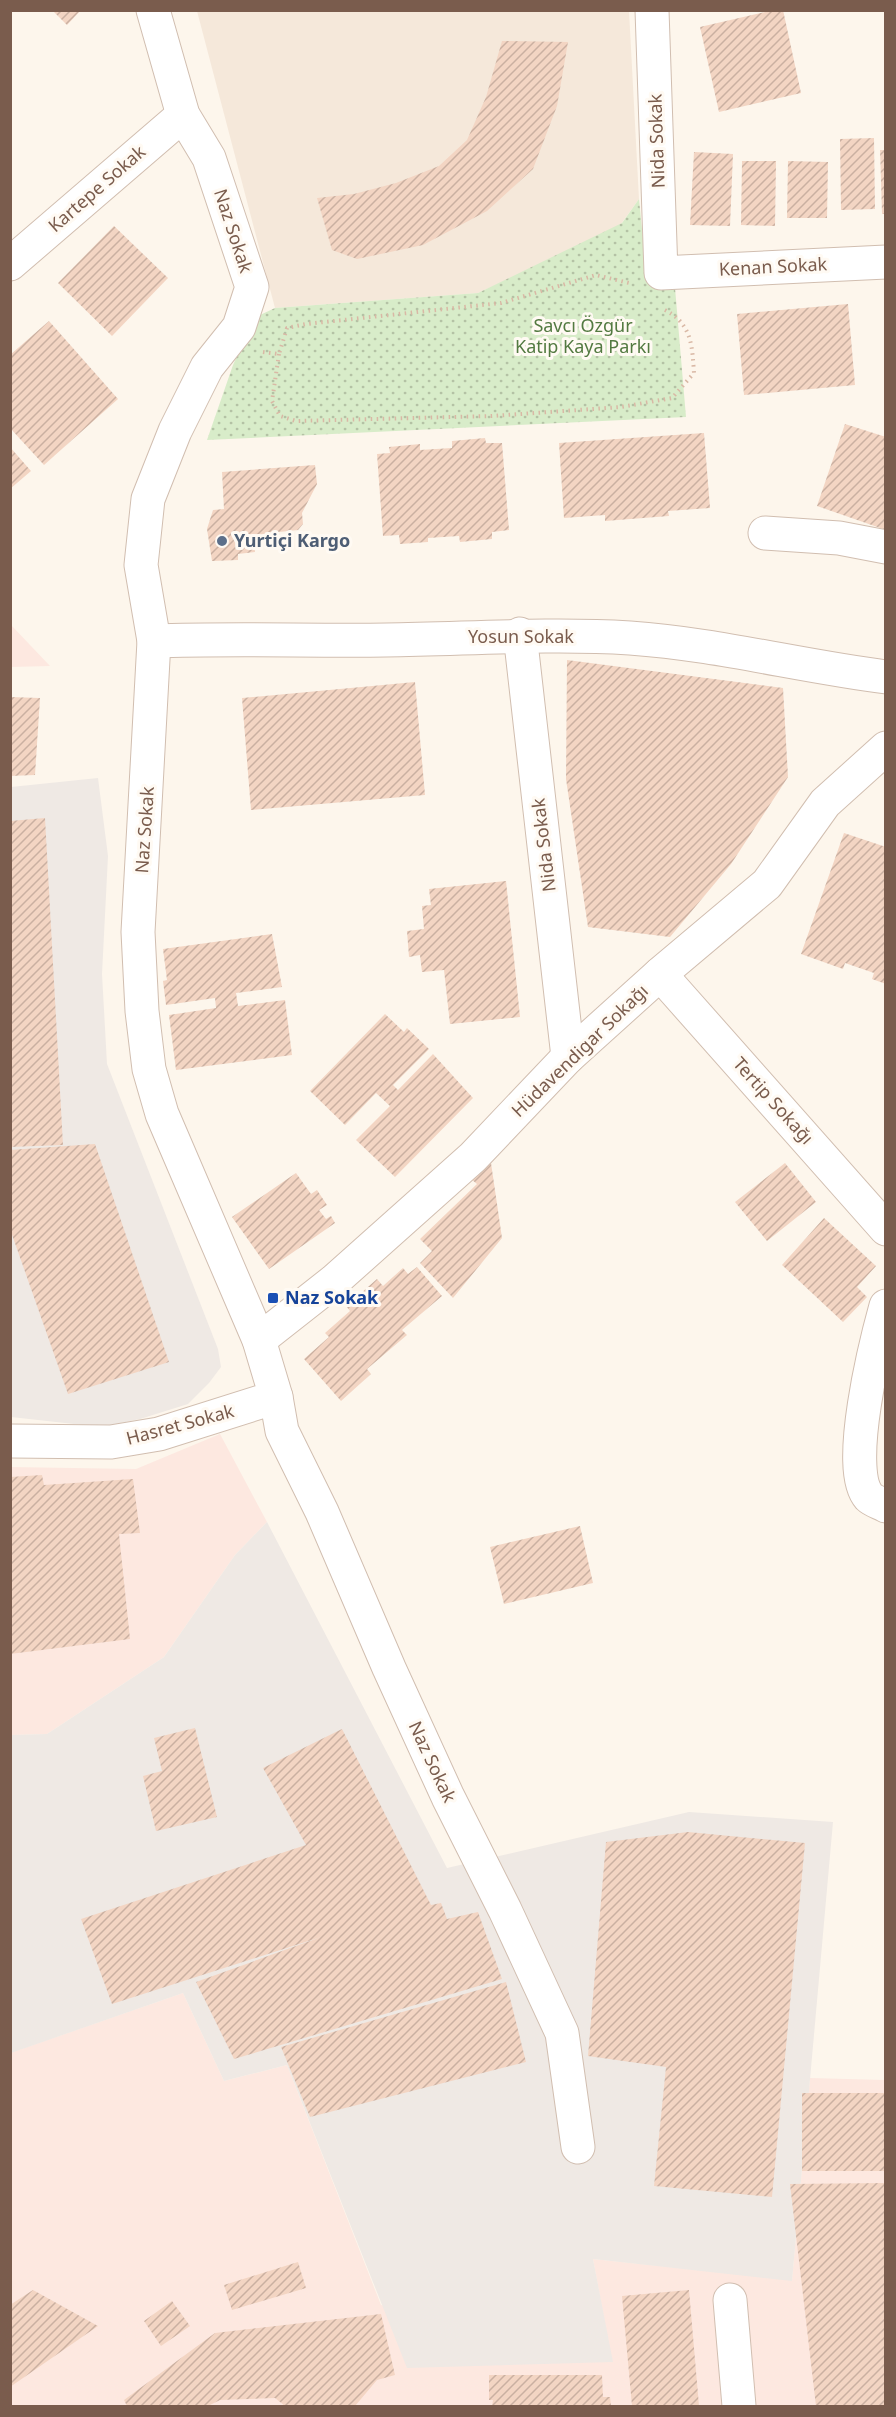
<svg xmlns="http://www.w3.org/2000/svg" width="896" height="2417" viewBox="0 0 896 2417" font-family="'Noto Sans',sans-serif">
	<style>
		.residential { fill: #f5e8da }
		.commercial { fill: #fde8e0 }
		.industrial { fill: #efe9e4 }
		.park { fill: url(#park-dots) }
		.building { fill: url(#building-hatch) }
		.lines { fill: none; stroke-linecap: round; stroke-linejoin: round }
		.minor-casing { stroke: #d1beb0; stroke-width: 35 }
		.path { stroke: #d9b8a5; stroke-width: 4; stroke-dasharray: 1.5 4.5; stroke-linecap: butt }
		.minor { stroke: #fff; stroke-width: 33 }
		.service-dot { fill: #5c6f8a; stroke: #fffaf3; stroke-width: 2 }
		.transit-dot { fill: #1a4fb4; stroke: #fffaf3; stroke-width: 2 }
		.labels { text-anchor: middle; stroke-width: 6; stroke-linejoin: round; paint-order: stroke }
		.street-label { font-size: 18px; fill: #7a5c4d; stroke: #fffaf3 }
		.park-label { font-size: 18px; fill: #537a41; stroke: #fffaf3 }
		.service-label { font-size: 18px; font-weight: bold; fill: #4e5e75; stroke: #fffaf3; text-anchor: start }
		.transit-label { font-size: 18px; font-weight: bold; fill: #164399; stroke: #fffaf3; text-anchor: start }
	</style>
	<defs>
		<pattern id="park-dots" width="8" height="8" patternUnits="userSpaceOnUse" patternTransform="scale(1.5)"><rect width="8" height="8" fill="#d8ecc9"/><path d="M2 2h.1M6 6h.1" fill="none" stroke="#b4c2a5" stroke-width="1.8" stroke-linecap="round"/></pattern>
		<pattern id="building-hatch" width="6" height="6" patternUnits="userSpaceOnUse" patternTransform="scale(1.5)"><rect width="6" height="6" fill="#f3d5c3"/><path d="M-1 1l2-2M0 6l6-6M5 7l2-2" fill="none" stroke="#cab0a1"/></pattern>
	</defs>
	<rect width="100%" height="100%" fill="#fdf6ec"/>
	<!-- residential -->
	<polygon class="residential" points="197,11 629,11 639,199 616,231 478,293 275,308"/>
	<!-- commercial -->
	<g class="commercial">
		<polygon points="11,625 50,666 11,667"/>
		<polygon points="220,1434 267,1522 235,1555 164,1657 47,1734 11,1735 10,1467 136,1469"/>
		<polygon points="183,1993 224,2081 287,2065 381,2305 612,2362 593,2259 792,2280 810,2078 885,2080 885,2406 11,2406 10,2053"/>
	</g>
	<!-- industrial -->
	<g class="industrial">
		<polygon points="98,778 108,856 102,974 107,1064 218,1349 221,1367 209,1383 188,1404 140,1419 101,1427 11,1417 11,787"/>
		<polygon points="267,1522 447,1868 689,1812 833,1822 792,2281 593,2259 613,2362 407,2368 287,2065 224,2081 183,1993 11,2053 10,1735 47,1734 164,1657 235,1555"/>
	</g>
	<!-- park -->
	<polygon class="park" points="639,199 647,279 674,276 686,417 207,440 233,365 251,326 260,315 275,308 478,293 622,223"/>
	<!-- building -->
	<g class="building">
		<polygon points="52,10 81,10 67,25"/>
		<polygon points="774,10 783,10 801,93 719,112 700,27"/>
		<polygon points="502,41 568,42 557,106 533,169 487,211 423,245 357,259 332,250 317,198 354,194 396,183 439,166 467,140 486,97"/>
		<polygon points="874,138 875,209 841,210 840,139"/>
		<polygon points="880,150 886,150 886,214 882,214"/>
		<polygon points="694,152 733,154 730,226 690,225"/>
		<polygon points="742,161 776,161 775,226 741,225"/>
		<polygon points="788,161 828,162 827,218 787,218"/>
		<polygon points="114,226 168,278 112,336 58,283"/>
		<polygon points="848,304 855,385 744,395 737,314"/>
		<polygon points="49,321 118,399 44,465 10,428 10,355"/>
		<polygon points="845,424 886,437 886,530 817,506"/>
		<polygon points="704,433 710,508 668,511 669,516 605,521 605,515 564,518 559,443"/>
		<polygon points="485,438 486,443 502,443 509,530 492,532 492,539 460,542 459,536 428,538 428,542 400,544 399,535 383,536 377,454 390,453 389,447 420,444 420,450 452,448 452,441"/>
		<polygon points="10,447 31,471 10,489"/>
		<polygon points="315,465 317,484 302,513 303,524 298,530 279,532 280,540 254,542 255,552 238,554 238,560 212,561 207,529 213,510 224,509 222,472"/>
		<polygon points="567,660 783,688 788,777 731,864 670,937 588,927 566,779"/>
		<polygon points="415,682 425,795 251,810 242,698"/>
		<polygon points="10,697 40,698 35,775 10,776"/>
		<polygon points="45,818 63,1145 10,1147 10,821"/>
		<polygon points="844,833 886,847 886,984 872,979 874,973 845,963 843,969 801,954"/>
		<polygon points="506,881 520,1017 450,1024 444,970 422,972 420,955 409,957 407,931 424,929 422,906 431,905 429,889"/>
		<polygon points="272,934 282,987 236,993 238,1006 285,1000 292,1055 176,1070 169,1015 216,1008 215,998 166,1005 163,981 167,980 163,949"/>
		<polygon points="385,1014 404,1032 407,1028 429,1049 393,1085 398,1090 433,1054 473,1098 395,1177 356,1140 390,1106 376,1093 345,1125 310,1091"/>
		<polygon points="95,1144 169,1362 68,1394 10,1229 10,1150"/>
		<polygon points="491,1163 502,1238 453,1298 420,1263 432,1251 420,1239 477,1184 471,1179"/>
		<polygon points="785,1163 816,1202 767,1241 735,1202"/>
		<polygon points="296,1173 311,1194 317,1190 327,1205 319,1210 326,1219 331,1216 335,1223 269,1269 232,1217"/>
		<polygon points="824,1218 876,1266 857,1287 867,1297 843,1322 782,1265"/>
		<polygon points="417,1267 442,1296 402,1330 407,1335 367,1369 371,1374 341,1401 304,1359 329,1337 325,1333 350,1311 346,1306 377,1279 383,1286 403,1268 408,1274"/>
		<polygon points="42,1475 44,1485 133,1479 140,1533 119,1534 130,1639 10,1654 10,1477"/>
		<polygon points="580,1526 593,1583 504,1604 490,1547"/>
		<polygon points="195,1728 217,1817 156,1831 143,1776 162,1771 154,1738"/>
		<polygon points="342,1729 431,1905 441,1903 447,1919 478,1912 502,1979 234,2059 196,1982 321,1937 112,2004 81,1919 306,1845 263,1768"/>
		<polygon points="688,1832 805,1843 772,2197 654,2186 666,2067 588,2056 606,1842"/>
		<polygon points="506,1982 526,2062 310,2117 281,2047"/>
		<rect x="802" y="2093" width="84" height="78"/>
		<polygon points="886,2183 886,2406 816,2406 790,2184"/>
		<polygon points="298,2262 306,2288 232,2310 224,2285"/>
		<polygon points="33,2290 98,2326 10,2387 10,2305"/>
		<polygon points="689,2290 699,2406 632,2406 622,2296"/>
		<polygon points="172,2301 190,2326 161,2346 144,2321"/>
		<polygon points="381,2314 395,2375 377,2380 355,2406 285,2406 275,2398 220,2400 208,2406 127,2406 124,2400 215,2333"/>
		<polygon points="489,2375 602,2375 603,2397 610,2397 611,2406 492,2406 493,2400 489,2400"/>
	</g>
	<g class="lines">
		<defs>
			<g id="minor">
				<polyline points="153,10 183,115 209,158 252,287 239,327 207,367 175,431 148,499 141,565 154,641 138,932 142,1011 149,1069 162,1114 259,1340 276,1397 282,1431 322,1512 389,1668 448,1797 505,1910 562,2033 578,2147"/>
				<polyline points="652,10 661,273 886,262"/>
				<polyline points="10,264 183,115"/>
				<polyline points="765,533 839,538 886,547"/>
				<polyline points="520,634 568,1057"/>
				<path d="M 154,641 C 232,638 308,641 386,640 C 467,639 548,633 630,638 C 716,644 800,666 886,677"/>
				<polyline points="660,974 886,1229"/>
				<path d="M 886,1306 C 876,1342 844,1469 869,1497 C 873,1501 881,1503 886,1506"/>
				<polyline points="259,1340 334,1281 473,1157 568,1057 660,974 767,884 825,803 886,748"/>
				<polyline points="10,1441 111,1442 159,1434 276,1397"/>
				<polyline points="730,2300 739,2406"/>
			</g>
		</defs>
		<!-- minor casing -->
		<use href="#minor" class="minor-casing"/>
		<!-- path -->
		<g class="path">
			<polyline points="263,352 279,354 287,328 306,324 501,303 596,275 629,283"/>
			<path d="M 279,354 L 272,401 L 280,416 L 296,421 L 492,416 L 621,407 L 672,398 L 694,373 C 692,345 692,323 663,309"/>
		</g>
		<!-- minor -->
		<use href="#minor" class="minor"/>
	</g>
	<!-- markers -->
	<circle class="service-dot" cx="222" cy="541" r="6"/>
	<rect class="transit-dot" x="267" y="1292" width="12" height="12" rx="3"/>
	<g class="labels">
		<!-- street labels -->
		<g class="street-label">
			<text transform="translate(657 141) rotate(-92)" y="6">Nida Sokak</text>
			<text transform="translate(97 189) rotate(-41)" y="6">Kartepe Sokak</text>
			<text transform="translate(233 231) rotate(72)" y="6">Naz Sokak</text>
			<text transform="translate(773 267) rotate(-3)" y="6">Kenan Sokak</text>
			<text x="521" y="643">Yosun Sokak</text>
			<text transform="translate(145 830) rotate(-86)" y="6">Naz Sokak</text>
			<text transform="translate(544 845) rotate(-97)" y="6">Nida Sokak</text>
			<text transform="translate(580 1051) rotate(-44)" y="6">Hüdavendigar Sokağı</text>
			<text transform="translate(773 1101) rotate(48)" y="6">Tertip Sokağı</text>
			<text transform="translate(180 1425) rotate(-15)" y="6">Hasret Sokak</text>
			<text transform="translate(432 1762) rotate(65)" y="6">Naz Sokak</text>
		</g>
		<!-- park labels -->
		<g class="park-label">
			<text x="583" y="332">Savcı Özgür<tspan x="583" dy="21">Katip Kaya Parkı</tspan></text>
		</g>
		<!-- service labels -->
		<g class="service-label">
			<text x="234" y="547">Yurtiçi Kargo</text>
		</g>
		<!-- transit labels -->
		<g class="transit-label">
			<text x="285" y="1304">Naz Sokak</text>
		</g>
	</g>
	<!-- border -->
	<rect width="896" height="2417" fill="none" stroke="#7a5c4d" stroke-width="24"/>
</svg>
